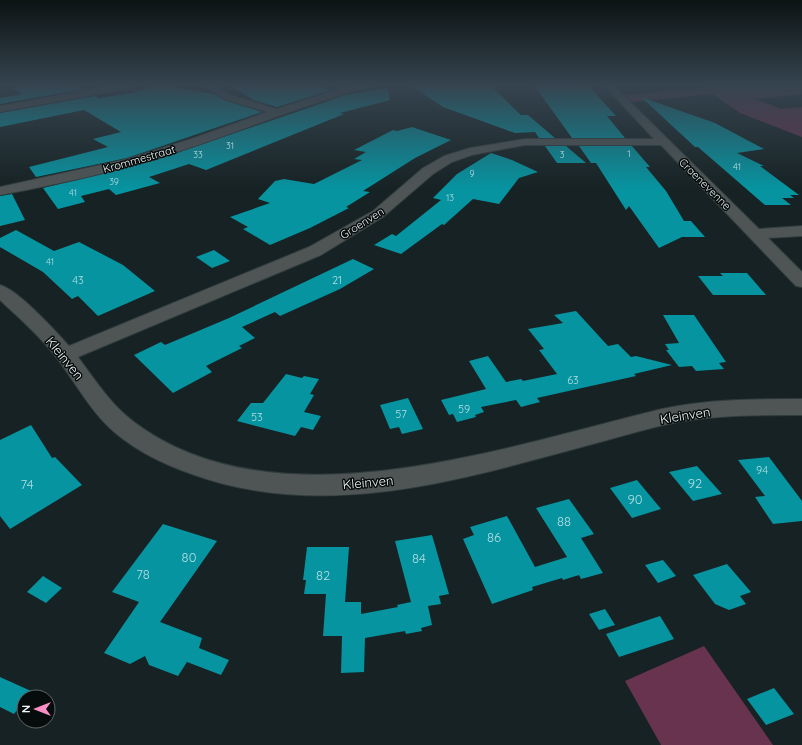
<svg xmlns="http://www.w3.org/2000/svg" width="802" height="745" viewBox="0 0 802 745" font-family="Quicksand,sans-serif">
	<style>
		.green { fill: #68334f }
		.building { fill: #0694a0 }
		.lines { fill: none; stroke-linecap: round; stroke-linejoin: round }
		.minor-casing { stroke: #303c3d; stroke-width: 2 }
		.minor { fill: #4f5555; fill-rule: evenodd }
		.labels { text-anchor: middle; stroke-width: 3; stroke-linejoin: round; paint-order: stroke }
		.far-number-label { font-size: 9px; fill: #b5dee2 }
		.far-street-label { font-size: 11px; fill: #eff7f8; stroke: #060b0b }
		.number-label { font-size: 11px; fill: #b5dee2 }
		.street-label { font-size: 13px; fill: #eff7f8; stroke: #060b0b }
		.near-number-label { font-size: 13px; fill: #b5dee2 }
	</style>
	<rect width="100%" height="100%" fill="#162223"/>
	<!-- green -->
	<g class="green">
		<polygon points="735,85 802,86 802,94 755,99 781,109 802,107 802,137 740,113 713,94 632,102 623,95"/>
		<polygon points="704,646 773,745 661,745 625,681"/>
	</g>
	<!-- building -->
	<g class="building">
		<polygon points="34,85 75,85 83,89 0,104 0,98 22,94 14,88"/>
		<polygon points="158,85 214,94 224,100 262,112 127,158 36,177 29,167 108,147 93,139 121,132 84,110 0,127 0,113 95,96 99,98 132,93"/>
		<polygon points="231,85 313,85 331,90 277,107 250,99 253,100"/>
		<polygon points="410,85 490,85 521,115 528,115 555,138 539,138 535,132 515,133 443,107"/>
		<polygon points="534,85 588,85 616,116 607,116 625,138 572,138"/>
		<polygon points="387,88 390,100 340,113 344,114 206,170 189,164 149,177 160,183 116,195 109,189 81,196 85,202 58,209 43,188 156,160 346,95"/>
		<polygon points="641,97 715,123 764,149 737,153 764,166 760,166 799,195 790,195 794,198 782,198 791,205 765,205 698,147 695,147"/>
		<polygon points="412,127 451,140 415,158 363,191 370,192 346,207 349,208 310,228 270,245 243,229 248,227 230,217 270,203 258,199 275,181 284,179 314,184 362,160 354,159 366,152 354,150 393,130 397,131"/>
		<polygon points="545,146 566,146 586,163 557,163"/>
		<polygon points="579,146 632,146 650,167 646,167 666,191 684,221 691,221 705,237 682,237 659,248 629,206 626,210 596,163 591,163"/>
		<polygon points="491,153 512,160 538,172 519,178 499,204 473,199 444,225 442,224 401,254 374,245 392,234 396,236 441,200 433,198 457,174"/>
		<polygon points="12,194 25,220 0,226 0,196"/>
		<polygon points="16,230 54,251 79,242 123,265 155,291 98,316 78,296 72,299 43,272 0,247 0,238"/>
		<polygon points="214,250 230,261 212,268 196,257"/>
		<polygon points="353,259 374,269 340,289 280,316 275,312 242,327 255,338 239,346 242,348 206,366 212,372 173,393 134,355 161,342 165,345 229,318"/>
		<polygon points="720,273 747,273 766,295 713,295 698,276 723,276"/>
		<polygon points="576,311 608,346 618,344 631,357 636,356 672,365 634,374 636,376 537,398 540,402 521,407 516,400 481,407 484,412 475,415 476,417 457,422 453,414 449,415 441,400 486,389 469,361 488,356 506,382 521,379 523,381 557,374 539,350 544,349 528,329 563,323 554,315"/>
		<polygon points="663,315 694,315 726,362 719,363 724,369 696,371 692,366 679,367 666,350 669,350 665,344 679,343"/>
		<polygon points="286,374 302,378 304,376 319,379 310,394 314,395 304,412 321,416 313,430 301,427 295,436 237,421 251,403 263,403"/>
		<polygon points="408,398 423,429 402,434 399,427 390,429 380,405"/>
		<polygon points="31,425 52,458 55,457 82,485 10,529 0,516 0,440"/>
		<polygon points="769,457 802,501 802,521 773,524 755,497 765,496 738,460"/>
		<polygon points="697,466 722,494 693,501 669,472"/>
		<polygon points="637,480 661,509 632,518 610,488"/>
		<polygon points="569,499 594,534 581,538 603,573 581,579 579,575 563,580 562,578 532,587 533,590 492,604 463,539 474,535 470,527 507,516 535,567 567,557 536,508"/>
		<polygon points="163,524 217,541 160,622 202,638 199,648 229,660 221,675 187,662 178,676 149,665 145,656 130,664 104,653 139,602 112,592"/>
		<polygon points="432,535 449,594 439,596 441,604 428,606 432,625 421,628 422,631 406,634 405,631 365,638 364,672 341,673 342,636 323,636 326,594 304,594 306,580 303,580 307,547 349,547 345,602 361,602 361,614 398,607 397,605 411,602 395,541"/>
		<polygon points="663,560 676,576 658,583 645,565"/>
		<polygon points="727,564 751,592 740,596 746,604 729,610 715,604 693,575"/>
		<polygon points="43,576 62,588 46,603 27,592"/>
		<polygon points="605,609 615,625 599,630 589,614"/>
		<polygon points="660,616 674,639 619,657 606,634"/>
		<polygon points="0,677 31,691 27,697 24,697 24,701 14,714 0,707"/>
		<polygon points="774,688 794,714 766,725 747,699"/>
	</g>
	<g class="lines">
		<defs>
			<g id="minor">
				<polygon points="116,85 136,85 131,88 0,112 0,106"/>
				<path d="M 204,85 L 215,85 L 230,95 L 277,109 L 339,89 L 356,85 L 372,85 L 370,87 C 304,104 242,131 177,152 C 119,171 60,184 0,195 L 0,187 L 127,159 L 194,138 L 267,112 L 224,99 Z"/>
				<path d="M 604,85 L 613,85 L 759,229 L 802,226 L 802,236 L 768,238 L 802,272 L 802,287 L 796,286 L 661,145 L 525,145 L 472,155 L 452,162 L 433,174 L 383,217 L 321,255 L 78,357 C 95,380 111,405 134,422 C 276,529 507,446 662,409 C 708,399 755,399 802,399 L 802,415 C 761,415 719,415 678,422 C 652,427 626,435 600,442 C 476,475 348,517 220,483 C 186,473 152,461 123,439 C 95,419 79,388 59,361 C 42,338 20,319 0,300 L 0,285 C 17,289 56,331 69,346 L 309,247 L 373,211 L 423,168 L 444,156 L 470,148 L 525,139 L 654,139 Z"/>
			</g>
		</defs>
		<!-- minor casing -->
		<use href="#minor" class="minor-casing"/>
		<!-- minor -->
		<use href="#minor" class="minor"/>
	</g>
	<!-- sky -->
	<linearGradient id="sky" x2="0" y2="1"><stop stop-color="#0c1313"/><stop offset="0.45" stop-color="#364450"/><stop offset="1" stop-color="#364450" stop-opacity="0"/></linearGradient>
	<rect width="802" height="189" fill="url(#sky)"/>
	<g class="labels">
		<!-- far-number labels -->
		<g class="far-number-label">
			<text x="230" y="149">31</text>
			<text x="629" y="157">1</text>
			<text x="198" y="158">33</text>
			<text x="562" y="158">3</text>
			<text x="737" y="170">41</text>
			<text x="472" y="177">9</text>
			<text x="114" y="185">39</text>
			<text x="73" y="196">41</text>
			<text x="450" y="201">13</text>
			<text x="50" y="265">41</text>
		</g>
		<!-- far-street labels -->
		<g class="far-street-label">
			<text transform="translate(139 159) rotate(-16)" y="4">Krommestraat</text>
			<text transform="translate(705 184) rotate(45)" y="4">Craenevenne</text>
			<text transform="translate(362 223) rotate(-32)" y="4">Groenven</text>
		</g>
		<!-- number labels -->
		<g class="number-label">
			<text x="78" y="284">43</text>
			<text x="337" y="284">21</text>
			<text x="573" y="384">63</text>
			<text x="464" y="413">59</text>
			<text x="401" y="418">57</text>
			<text x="257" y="421">53</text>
			<text x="762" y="474">94</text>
		</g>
		<!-- street labels -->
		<g class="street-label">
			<text transform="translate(65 358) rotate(51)" y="5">Kleinven</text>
			<text transform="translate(685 415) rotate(-9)" y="5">Kleinven</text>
			<text transform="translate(368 482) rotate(-5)" y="5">Kleinven</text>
		</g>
		<!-- near-number labels -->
		<g class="near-number-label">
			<text x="695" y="488">92</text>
			<text x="27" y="489">74</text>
			<text x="635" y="504">90</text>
			<text x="564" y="526">88</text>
			<text x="494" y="542">86</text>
			<text x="189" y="562">80</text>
			<text x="419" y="563">84</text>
			<text x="143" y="579">78</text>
			<text x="323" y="580">82</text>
		</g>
	</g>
	<!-- north arrow -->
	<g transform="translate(36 709) rotate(270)"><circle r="19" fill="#060b0b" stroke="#63696a"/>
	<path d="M0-3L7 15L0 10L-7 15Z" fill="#fa8fc6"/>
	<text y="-6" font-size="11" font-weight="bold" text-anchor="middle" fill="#eff7f8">N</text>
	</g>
</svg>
